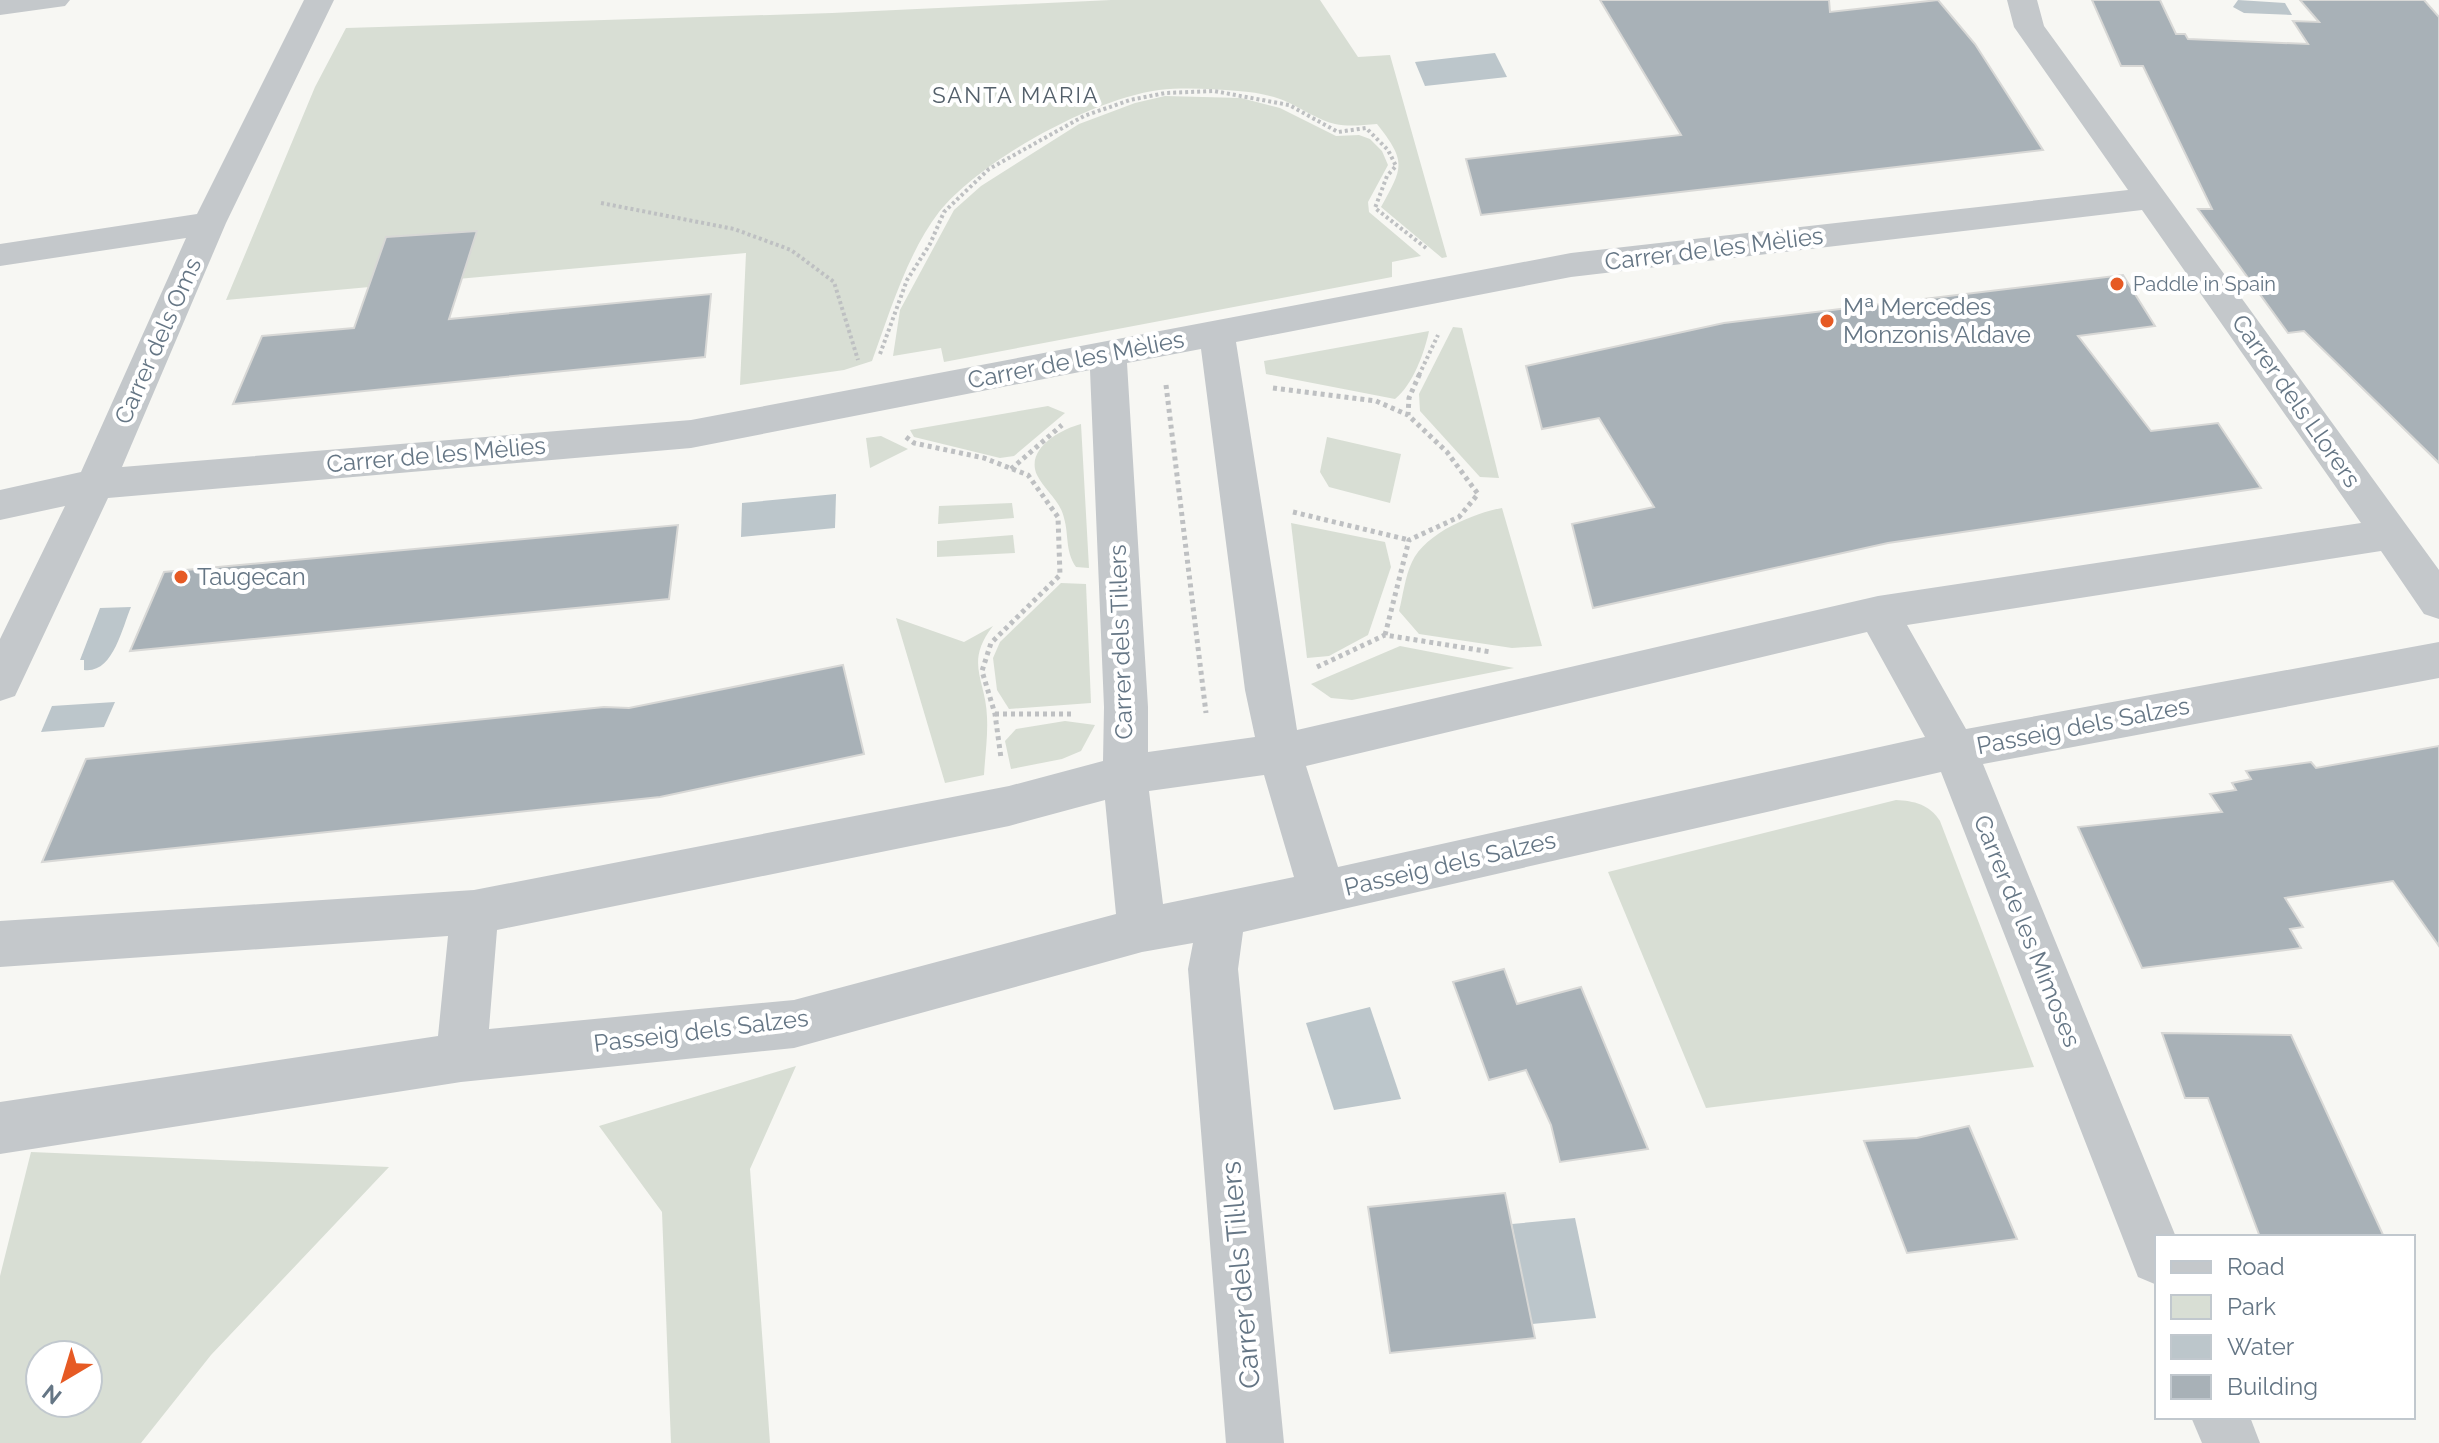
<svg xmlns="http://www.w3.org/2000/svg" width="2439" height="1443" viewBox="0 0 2439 1443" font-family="Raleway,sans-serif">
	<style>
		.green { fill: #d8ded4; fill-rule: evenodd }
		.water { fill: #bcc6cb }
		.building { fill: #a8b1b7; stroke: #d8d8d6; stroke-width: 2 }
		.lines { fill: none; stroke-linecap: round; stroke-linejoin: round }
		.path-far1 { stroke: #bec0c2; stroke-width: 4; stroke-dasharray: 3 3; stroke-linecap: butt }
		.path { stroke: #bec0c2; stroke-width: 5; stroke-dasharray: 4 4; stroke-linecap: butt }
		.minor { fill: #c4c8cb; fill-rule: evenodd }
		.poi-dot { fill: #e65a24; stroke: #fff; stroke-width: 3 }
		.labels { text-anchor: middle; stroke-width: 8; stroke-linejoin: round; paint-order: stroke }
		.far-poi-label { font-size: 20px; fill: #657685; stroke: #fff; text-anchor: start }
		.far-neighbourhood-label { font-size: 22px; letter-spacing: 2px; fill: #535f6a; stroke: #fff }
		.street-label { font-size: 24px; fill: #657685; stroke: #fff }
		.poi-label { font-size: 24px; fill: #657685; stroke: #fff; text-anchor: start }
		.near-street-label { font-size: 28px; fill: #657685; stroke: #fff }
	</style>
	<rect width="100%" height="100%" fill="#f7f7f3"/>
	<!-- green -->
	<g class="green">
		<path d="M 1111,0 L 1320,0 L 1358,57 L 1390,55 L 1447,257 L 1442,258 L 1381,207 C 1403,167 1407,162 1377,124 C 1363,125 1349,127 1335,124 C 1318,120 1301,108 1285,101 C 1271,95 1253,92 1238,91 C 1212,89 1185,87 1159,90 C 1092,99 981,160 939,212 C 907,254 890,312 872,361 L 844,370 L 740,385 L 746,253 L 226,300 L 315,87 L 346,28 L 832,13 Z"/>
		<polygon points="1165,96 1241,98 1280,108 1336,136 1359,135 1370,139 1382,151 1388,165 1368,202 1369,212 1421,256 1392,262 1392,277 944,362 941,348 893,356 900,310 954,210 981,186 1079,124 1135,103"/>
		<polygon points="1453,327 1462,328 1499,478 1480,477 1420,411 1419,394"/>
		<path d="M 1429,331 C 1424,354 1413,384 1395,399 L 1266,374 L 1264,361 Z"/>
		<polygon points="1048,406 1065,413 1014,456 1000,458 914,437 910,430"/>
		<path d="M 1081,424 L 1089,568 L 1076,567 C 1065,551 1069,535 1064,518 C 1060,500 1045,491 1037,475 C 1025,449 1061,429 1081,424 Z"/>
		<polygon points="881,436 908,449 870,468 866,438"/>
		<polygon points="1327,437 1401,454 1390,503 1329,487 1320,472"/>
		<polygon points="1012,503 1014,518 938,524 939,506"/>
		<path d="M 1502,508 L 1542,646 L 1512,648 L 1419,634 L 1399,611 C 1403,596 1405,576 1412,562 C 1425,533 1474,513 1502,508 Z"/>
		<polygon points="1291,523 1385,542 1391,567 1368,635 1329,656 1307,658"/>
		<polygon points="1013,535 1015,553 937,557 937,541"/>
		<polygon points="1061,583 1086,584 1091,703 1009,709 997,690 993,658 1000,642"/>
		<path d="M 896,618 L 964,642 L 993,626 C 964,663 986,679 987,717 C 988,737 985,756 984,775 L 945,783 Z"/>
		<polygon points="1400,646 1514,668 1352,700 1331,698 1311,684"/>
		<polygon points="1065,721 1095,725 1081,751 1062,759 1011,769 1005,741 1016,729"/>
		<path d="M 1896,800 C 1914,801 1929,804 1940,821 L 2034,1067 L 1706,1108 L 1608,872 Z"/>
		<polygon points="796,1066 750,1169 770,1443 671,1443 662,1212 599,1126"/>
		<path d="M 31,1152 L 389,1167 L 211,1355 L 141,1443 L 0,1443 L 0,1276 ZM 40,1355 L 88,1355 L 88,1403 L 40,1403 Z"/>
	</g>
	<!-- water -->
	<g class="water">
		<polygon points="2238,0 2285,3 2292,15 2244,13 2233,7"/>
		<polygon points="1495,53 1507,77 1425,86 1415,62"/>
		<polygon points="836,494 835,528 741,537 742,503"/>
		<path d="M 131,607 C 122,628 113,674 84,670 L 84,660 L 80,660 L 100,608 Z"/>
		<polygon points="115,702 104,727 41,732 52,706"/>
		<polygon points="1370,1007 1401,1099 1334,1110 1306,1023"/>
		<polygon points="1575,1218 1596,1318 1532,1324 1512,1224"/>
	</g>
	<!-- building -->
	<g class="building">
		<polygon points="1600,0 1829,0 1830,12 1938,0 1975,44 2043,150 1481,215 1466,159 1681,135"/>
		<polygon points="2092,0 2160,0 2176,34 2185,34 2188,39 2308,44 2293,21 2319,22 2300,0 2424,0 2439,17 2439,463 2304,331 2288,333 2198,209 2212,209 2143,66 2121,66"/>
		<polygon points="477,231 449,319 711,294 705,357 233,404 262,336 354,328 386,237"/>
		<polygon points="2123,275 2155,326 2078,336 2151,431 2218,423 2261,488 1888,543 1593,608 1572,524 1654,507 1599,418 1542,429 1526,366 1724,323"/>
		<polygon points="678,525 669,599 130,651 164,572"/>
		<polygon points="843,665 864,754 660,797 42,862 86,759 604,707 629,708"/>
		<polygon points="2439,746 2439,946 2393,881 2285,898 2303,927 2290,929 2301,948 2142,968 2078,827 2222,812 2210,794 2236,790 2232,783 2251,779 2246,771 2311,762 2316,768"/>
		<polygon points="1504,969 1517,1004 1581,987 1648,1149 1560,1162 1551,1125 1526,1070 1489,1080 1453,982"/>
		<polygon points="2162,1033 2291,1035 2384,1237 2260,1237 2208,1098 2185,1098"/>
		<polygon points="1969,1126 2017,1239 1907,1253 1864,1141 1917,1138"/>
		<polygon points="1505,1193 1535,1338 1390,1353 1368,1207"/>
	</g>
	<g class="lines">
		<!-- path-far1 -->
		<g class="path-far1">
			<polyline points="601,203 734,229 791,250 834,282 858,360"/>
			<polyline points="880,354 907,280 930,244 944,212 989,169 1084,116 1130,100 1165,93 1214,91 1289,105 1338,132 1366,128 1388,150 1396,166 1387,176 1375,208 1426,248"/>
			<polyline points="1419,375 1438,335"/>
		</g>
		<!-- path -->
		<g class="path">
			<polyline points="1166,385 1206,713"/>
			<polyline points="1273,388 1376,401 1408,415"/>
			<polyline points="906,437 914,443 984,458 1028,475 1058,517 1060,575 991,643 982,671 995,714 1001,758"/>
			<polyline points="1011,469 1062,425"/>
			<polyline points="1293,512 1409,540"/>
			<polyline points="1385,635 1409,540 1459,517 1478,494 1447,452 1408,415 1409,398 1420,373"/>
			<polyline points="1317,667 1385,635 1491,652"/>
			<polyline points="995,714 1074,714"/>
		</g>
		<!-- minor -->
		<g class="minor">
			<polygon points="0,0 70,0 65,6 0,15"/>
			<path d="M 304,0 L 334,0 L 226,223 L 122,467 L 691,420 L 1571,253 L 2128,190 L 2014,27 L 2007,0 L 2037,0 L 2044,26 L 2439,570 L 2439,619 L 2424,614 L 2381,551 L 1907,625 L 1966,729 L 2439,642 L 2439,678 L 1983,764 L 2176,1237 L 2157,1237 L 2157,1285 L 2138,1277 L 1941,772 L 1243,932 L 1238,969 L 1284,1443 L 1226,1443 L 1188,969 L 1193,943 L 1142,952 L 794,1048 L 461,1082 L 0,1154 L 0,1102 L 438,1036 L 448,936 L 0,967 L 0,921 L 474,890 L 1009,786 L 1103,761 L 1104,707 L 1090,370 L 691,448 L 108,498 L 15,696 L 0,701 L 0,639 L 65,506 L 0,520 L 0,490 L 81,472 L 186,238 L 0,266 L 0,244 L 197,214 ZM 2142,210 L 2361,523 L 1878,596 L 1297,730 L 1236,342 L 1571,277 ZM 1201,349 L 1245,690 L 1255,737 L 1148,752 L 1148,707 L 1127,363 ZM 1867,632 L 1925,737 L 1338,867 L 1306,766 ZM 1264,775 L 1294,877 L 1163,904 L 1149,791 ZM 1105,800 L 1116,914 L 794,1000 L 489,1029 L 497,930 L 1009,826 Z"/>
			<polygon points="2191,1417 2250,1417 2260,1443 2202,1443"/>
		</g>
	</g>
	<!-- markers -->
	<g class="poi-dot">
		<circle cx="2117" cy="284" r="8"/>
		<circle cx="1827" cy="321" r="8"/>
		<circle cx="181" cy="577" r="8"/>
	</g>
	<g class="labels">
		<!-- far-poi labels -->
		<g class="far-poi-label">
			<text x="2133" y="291">Paddle in Spain</text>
		</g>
		<!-- far-neighbourhood labels -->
		<g class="far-neighbourhood-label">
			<text x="1016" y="103">SANTA MARIA</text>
		</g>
		<!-- street labels -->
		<g class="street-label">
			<text transform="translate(1714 249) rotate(-7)" y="8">Carrer de les Mèlies</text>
			<text transform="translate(158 341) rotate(-66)" y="8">Carrer dels Oms</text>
			<text transform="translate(1076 360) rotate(-11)" y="8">Carrer de les Mèlies</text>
			<text transform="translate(2296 401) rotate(55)" y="8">Carrer dels Llorers</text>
			<text transform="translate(436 455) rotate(-5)" y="8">Carrer de les Mèlies</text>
			<text transform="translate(1121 642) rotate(-92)" y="8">Carrer dels Til·lers</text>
			<text transform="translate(2083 726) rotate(-11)" y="8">Passeig dels Salzes</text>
			<text transform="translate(1450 864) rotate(-13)" y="8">Passeig dels Salzes</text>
			<text transform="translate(2027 931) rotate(68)" y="8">Carrer de les Mimoses</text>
			<text transform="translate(701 1031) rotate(-7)" y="8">Passeig dels Salzes</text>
		</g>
		<!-- poi labels -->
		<g class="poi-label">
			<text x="1843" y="315">Mª Mercedes<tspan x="1843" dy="28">Monzonis Aldave</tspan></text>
			<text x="197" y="585">Taugecan</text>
		</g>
		<!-- near-street labels -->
		<g class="near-street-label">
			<text transform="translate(1240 1275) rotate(-95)" y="10">Carrer dels Til·lers</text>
		</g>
	</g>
	<!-- legend -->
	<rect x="2155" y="1235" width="260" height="184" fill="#ffffff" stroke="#c1c8ce" stroke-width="2"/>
	<rect x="2171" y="1261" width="40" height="12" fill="#c4c8cb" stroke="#c1c8ce" stroke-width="2"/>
	<text x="2227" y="1275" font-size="24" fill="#657685">Road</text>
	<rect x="2171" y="1295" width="40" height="24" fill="#d8ded4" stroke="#c1c8ce" stroke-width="2"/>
	<text x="2227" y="1315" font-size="24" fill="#657685">Park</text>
	<rect x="2171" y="1335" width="40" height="24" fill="#bcc6cb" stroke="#c1c8ce" stroke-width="2"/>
	<text x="2227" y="1355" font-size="24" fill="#657685">Water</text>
	<rect x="2171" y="1375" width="40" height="24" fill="#a8b1b7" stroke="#c1c8ce" stroke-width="2"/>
	<text x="2227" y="1395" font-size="24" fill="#657685">Building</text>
	<!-- north arrow -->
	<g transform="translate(64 1379) rotate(218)"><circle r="38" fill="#ffffff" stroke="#c1c8ce" stroke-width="2"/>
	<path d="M0-6L14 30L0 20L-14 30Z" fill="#e65a24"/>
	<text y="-12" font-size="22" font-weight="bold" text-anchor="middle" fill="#657685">N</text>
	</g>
</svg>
